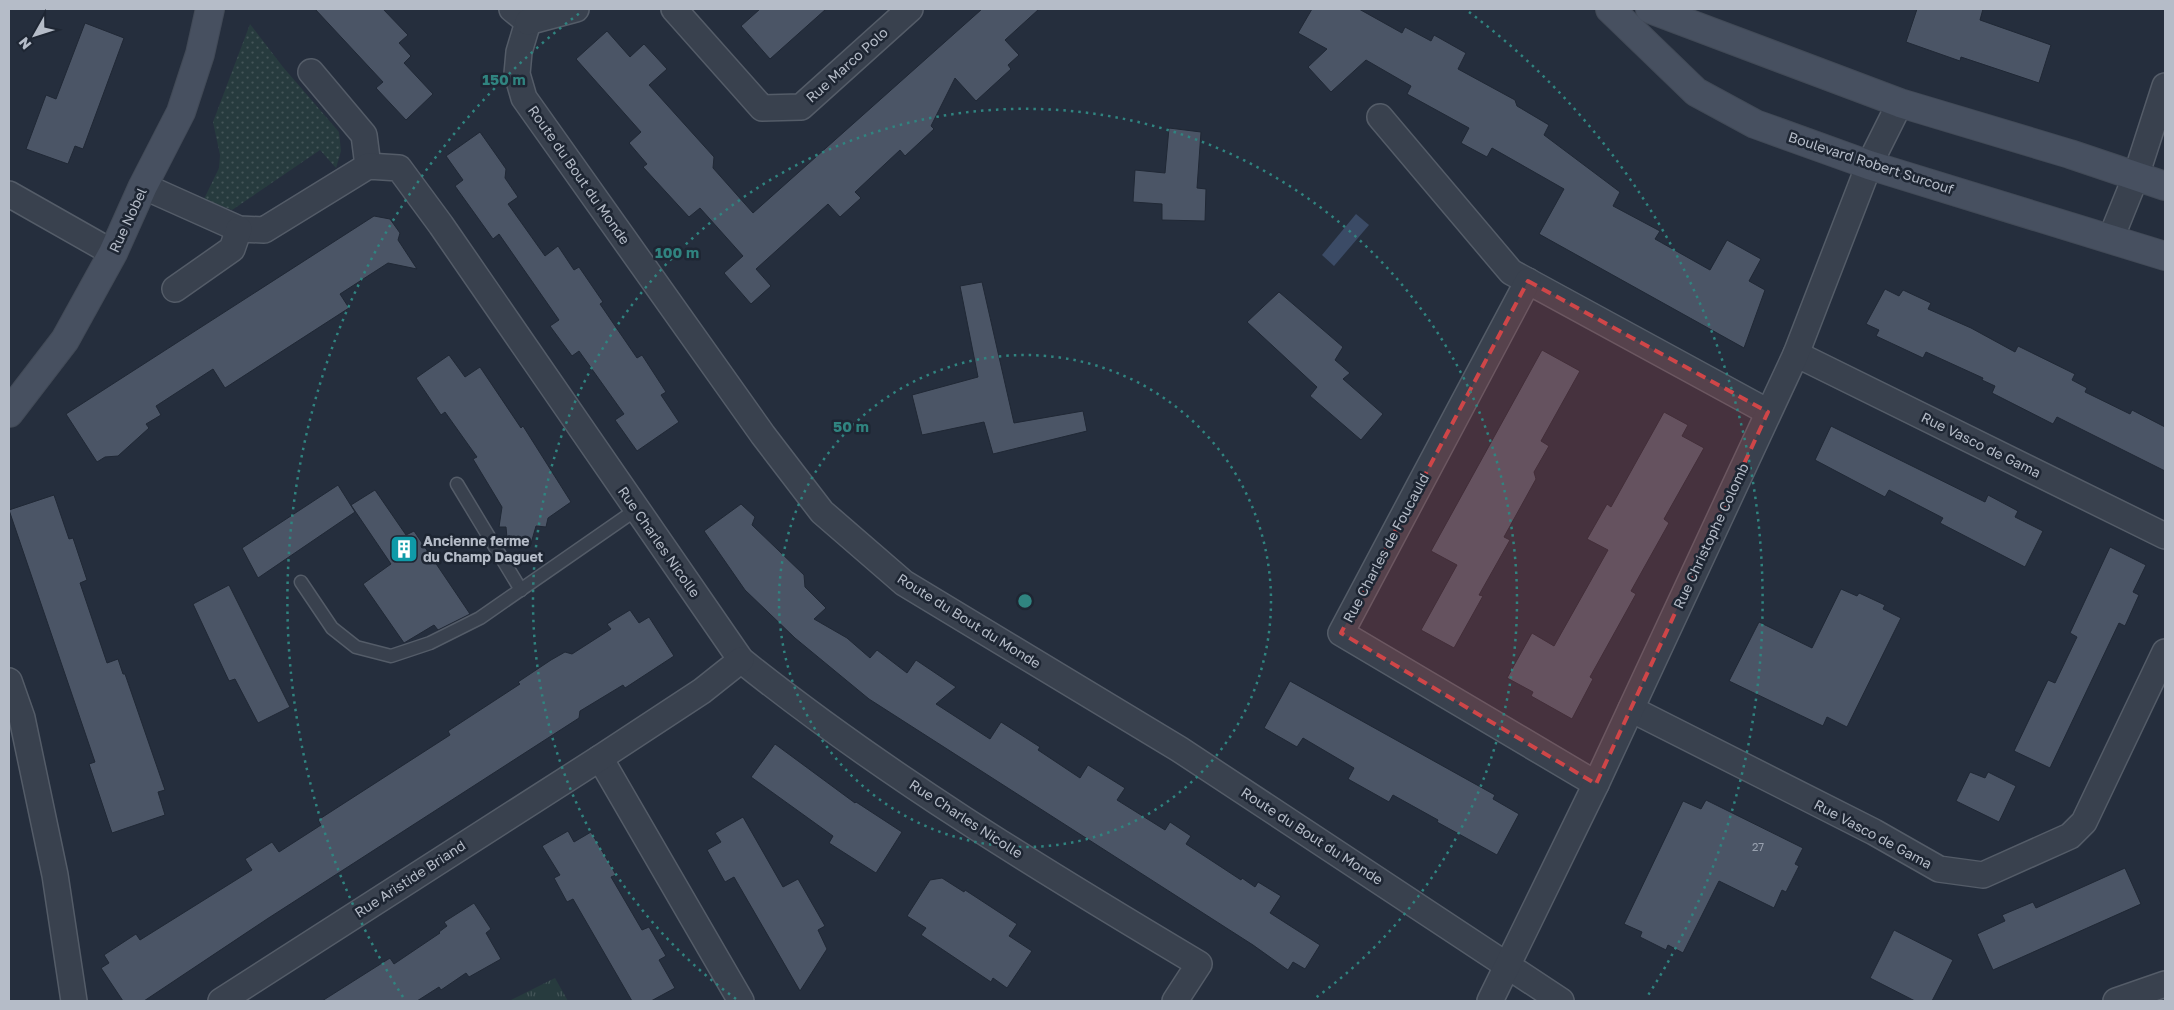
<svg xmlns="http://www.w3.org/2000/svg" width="2174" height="1010" viewBox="0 0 2174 1010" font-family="'Golos Text',sans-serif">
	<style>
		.grass { fill: url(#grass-tufts) }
		.garden { fill: url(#garden-dots) }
		.water { fill: #3b4b66 }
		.building { fill: #4b5566; stroke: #202835 }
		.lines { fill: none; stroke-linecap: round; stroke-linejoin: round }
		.lane-casing { stroke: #545c68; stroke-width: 15 }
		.street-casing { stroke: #545c68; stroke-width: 28 }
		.secondary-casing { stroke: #424a57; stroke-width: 30 }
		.lane { stroke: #39414e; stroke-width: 12 }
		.street { stroke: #39414e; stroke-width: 25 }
		.secondary { stroke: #475060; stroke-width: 28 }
		.marked { fill: #cf4648; fill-opacity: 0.2; stroke: #cf4648; stroke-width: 4; stroke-dasharray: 10 6; stroke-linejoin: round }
		.ring { fill: none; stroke: #308480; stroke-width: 2.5; stroke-dasharray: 2.5 5 }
		.labels { text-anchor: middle; stroke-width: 5; stroke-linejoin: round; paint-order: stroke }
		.number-label { font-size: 11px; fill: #9aa2b0 }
		.street-label { font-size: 14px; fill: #b5bcc8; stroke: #1e2633 }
		.poi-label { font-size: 14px; font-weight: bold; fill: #b5bcc8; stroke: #1e2633; text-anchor: start }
		.centre { fill: #308480; stroke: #1e2633; stroke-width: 2.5 }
		.ring-label { font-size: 15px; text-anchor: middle; font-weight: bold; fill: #308480; stroke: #1e2633; stroke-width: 5; stroke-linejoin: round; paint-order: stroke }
	</style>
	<defs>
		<pattern id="grass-tufts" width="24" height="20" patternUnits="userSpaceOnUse" patternTransform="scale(1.25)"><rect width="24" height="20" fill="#273b3e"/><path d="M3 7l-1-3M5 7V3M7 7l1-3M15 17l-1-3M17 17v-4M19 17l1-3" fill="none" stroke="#445558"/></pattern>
		<pattern id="garden-dots" width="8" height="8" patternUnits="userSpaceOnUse" patternTransform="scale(1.25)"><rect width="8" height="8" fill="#273b3e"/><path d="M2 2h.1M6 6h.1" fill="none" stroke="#445558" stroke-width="1.8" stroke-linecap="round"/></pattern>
	</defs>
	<rect width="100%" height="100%" fill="#252e3d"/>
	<!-- grass -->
	<polygon class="grass" points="555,978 568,1001 509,1001"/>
	<!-- garden -->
	<polygon class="garden" points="250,24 283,67 339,132 341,151 336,168 320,150 232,210 204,199 219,168 220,155 213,122"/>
	<!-- water -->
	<polygon class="water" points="1356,214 1369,225 1334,266 1322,255"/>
	<!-- building -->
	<g class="building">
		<polygon points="315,9 383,9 408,35 399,43 411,56 404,63 433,94 406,120 376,88 383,82"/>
		<polygon points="760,9 826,9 770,59 741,26"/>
		<polygon points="982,9 1039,9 1005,40 1019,55 1008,65 1011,69 976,101 955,78 931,126 934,129 905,156 900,150 855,192 861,198 840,217 828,204 756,269 771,286 751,304 724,273 743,256 700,208 689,217 643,167 647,164 629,143 641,132 576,59 607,31 630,57 644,44 667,69 649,85 714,157 713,168 753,213"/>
		<polygon points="1312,9 1359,9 1402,33 1405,27 1431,41 1434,35 1466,53 1458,69 1515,100 1517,106 1549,125 1544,135 1620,192 1613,206 1660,231 1655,239 1710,270 1727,240 1761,259 1749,281 1765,290 1744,348 1539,234 1564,189 1492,148 1487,157 1461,143 1469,128 1407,94 1411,86 1366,60 1331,92 1308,67 1327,49 1298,33"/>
		<polygon points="1917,9 1983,9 1980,20 2051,45 2039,83 1961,57 1960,61 1906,42"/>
		<polygon points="85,23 124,38 83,149 75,146 68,164 26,149 46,95 56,99"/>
		<polygon points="1169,128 1201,132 1197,188 1206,189 1205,221 1162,220 1162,204 1133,202 1135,170 1165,173"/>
		<polygon points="480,132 506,169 505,178 518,197 508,204 545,256 558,246 574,270 579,267 603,302 600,304 637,358 642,355 666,392 661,395 679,422 637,451 615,420 624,414 579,351 572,356 550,326 559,320 499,234 493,239 455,186 463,180 446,156"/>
		<polygon points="374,216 390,219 400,233 398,240 417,269 388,263 340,294 349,308 225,388 213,369 156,406 161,415 146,424 149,428 118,456 105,457 97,462 66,414"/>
		<polygon points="982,282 1014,423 1083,411 1087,431 993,454 984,422 922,435 912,395 978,377 960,286"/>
		<polygon points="1885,289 1899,296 1903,290 1931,303 1928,309 1971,328 2015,352 2018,346 2075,374 2072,380 2087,388 2085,392 2130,414 2132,410 2165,427 2165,471 2057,417 2053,424 1992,393 1995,386 1982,380 1983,378 1926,352 1923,358 1876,336 1879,330 1866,324"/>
		<polygon points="1279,292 1343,347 1335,360 1350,373 1343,379 1383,414 1361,440 1310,396 1317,387 1247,322"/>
		<polygon points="1542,350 1580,371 1541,441 1549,446 1534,472 1536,479 1504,537 1510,540 1479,595 1483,596 1454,648 1421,630 1457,565 1431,551"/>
		<polygon points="449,355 465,377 480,367 521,428 523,426 571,502 548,518 546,527 536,526 530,547 507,538 506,527 499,527 502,507 473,459 477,457 445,412 441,415 416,378"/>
		<polygon points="1664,412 1688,425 1682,436 1704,448 1664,519 1669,523 1631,591 1636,594 1590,677 1593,679 1572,719 1531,696 1533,692 1507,678 1532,633 1554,646 1608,550 1587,539 1607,504 1611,507"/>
		<polygon points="1831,426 1985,502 1988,495 2018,511 2015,517 2043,531 2025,567 1940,523 1943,518 1889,490 1885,497 1815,460"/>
		<polygon points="338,485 355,512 258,578 242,548"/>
		<polygon points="375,490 406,535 414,531 470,614 438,630 434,625 404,643 363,584 391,564 351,505"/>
		<polygon points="54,495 69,539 73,538 87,580 80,583 107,663 118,659 123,674 125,674 165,790 158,792 165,815 112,833 89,764 95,762 9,510"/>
		<polygon points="741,504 755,517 752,525 804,575 805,587 826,608 814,619 847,638 870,658 877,650 907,673 916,660 956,687 936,704 990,739 1001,722 1040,747 1038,750 1080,778 1088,765 1125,788 1117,800 1165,830 1170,822 1191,836 1186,844 1241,880 1242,878 1255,887 1258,882 1281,896 1270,913 1320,945 1305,969 1293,962 1288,970 1253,945 869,699 795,638 745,590 704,531"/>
		<polygon points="2110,547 2146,565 2133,592 2139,595 2125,626 2119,623 2050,768 2014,751 2048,680 2055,683 2077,637 2070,633"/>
		<polygon points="229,585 290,707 258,723 235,679 229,681 193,604"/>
		<polygon points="1841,589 1857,596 1859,593 1885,605 1883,609 1901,618 1847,727 1827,717 1823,726 1729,681 1759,622 1812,648"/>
		<polygon points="630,610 639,623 649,617 674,656 625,688 623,685 580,711 579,718 267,919 144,1001 123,1001 101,968 109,963 104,955 136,934 140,940 252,870 245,859 272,842 279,852 321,825 318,820 450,735 448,731 520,684 518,682 551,660 565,652 572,654 611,629 607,624"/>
		<polygon points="1290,681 1495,795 1493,799 1519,814 1497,855 1437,822 1438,820 1393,795 1389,802 1348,779 1354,768 1303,738 1297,747 1264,728"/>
		<polygon points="775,744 855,803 856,802 902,832 876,873 829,843 833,836 751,777"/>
		<polygon points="1970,772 1985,778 1988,772 2016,786 1999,822 1956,801"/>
		<polygon points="1706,800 1803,848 1795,864 1799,866 1786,892 1782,890 1774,908 1719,881 1683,953 1668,945 1666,950 1640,937 1642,932 1624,924 1683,801 1701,809"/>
		<polygon points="743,817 783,887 798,879 825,926 818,930 827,949 800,991 734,877 725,882 707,850 721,842 715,833"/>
		<polygon points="568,831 574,842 591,832 616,875 611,877 642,930 649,927 666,956 659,960 675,988 651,1001 632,1001 573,899 567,902 554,878 560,875 542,846"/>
		<polygon points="2125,868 2141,904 1993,970 1977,934 2005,921 2002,915 2033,902 2036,908"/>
		<polygon points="942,878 964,892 965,890 1017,924 1009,936 1032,951 1007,988 993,978 991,982 921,935 926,928 907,916 930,880"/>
		<polygon points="474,903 491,929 486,933 501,959 469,977 466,973 441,990 439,987 417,1001 322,1001 390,958 394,964 440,933 439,932 447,926 444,922"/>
		<polygon points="1894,930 1953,960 1932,1001 1915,1001 1870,978"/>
	</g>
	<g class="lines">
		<defs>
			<g id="lane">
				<polyline points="457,484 521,590"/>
				<polyline points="301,582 332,628 356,647 391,656 430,643 480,618 637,509"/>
			</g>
			<g id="street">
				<polyline points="512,9 528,22"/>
				<polyline points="674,9 762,108 801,107 910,9"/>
				<polyline points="528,22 519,52 517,74 524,98 763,435 822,512 904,583 1179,749 1561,1001"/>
				<polyline points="528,22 576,9"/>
				<polyline points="311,72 364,135 368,166"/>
				<polyline points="1380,117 1511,272 1768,412"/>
				<path d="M 143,186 L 239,229 L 264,230 L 368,166 L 399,168 L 441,225 L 741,660 C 883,774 1043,871 1199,964 L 1175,1001"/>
				<polyline points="9,194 113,253"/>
				<polyline points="2111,238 2136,176 2165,86"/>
				<polyline points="1528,281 1341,633 1596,784"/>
				<polyline points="175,289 232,249 239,229"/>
				<polyline points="1796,354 2165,536"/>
				<polyline points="9,681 22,718 55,875 74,1001"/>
				<polyline points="1631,709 1874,832 1939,869 1983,875 2070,836 2084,822 2165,652"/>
				<polyline points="600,758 741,1001"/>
				<polyline points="221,1001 600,758 702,691 741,660"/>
				<polyline points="1490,1001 1596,784 1796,354 1869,165 1900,103"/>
				<polyline points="2116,1001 2165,984"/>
			</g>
			<g id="secondary">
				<polyline points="1610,9 1696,92 1755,124 1869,165 2165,256"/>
				<polyline points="1650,9 1900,103 2070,154 2165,186"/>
				<polyline points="9,413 65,340 113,253 143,186 181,112 200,54 210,9"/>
			</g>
		</defs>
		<!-- lane casing -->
		<use href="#lane" class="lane-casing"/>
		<!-- street casing -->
		<use href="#street" class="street-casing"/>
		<!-- secondary casing -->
		<use href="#secondary" class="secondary-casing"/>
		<!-- lane -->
		<use href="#lane" class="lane"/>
		<!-- street -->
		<use href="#street" class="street"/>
		<!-- secondary -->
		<use href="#secondary" class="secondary"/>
	</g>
	<!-- marked area -->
	<path class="marked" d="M 1528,281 L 1768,412 L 1596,784 L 1341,633 Z"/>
	<!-- distance rings -->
	<g class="ring">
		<circle cx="1025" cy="601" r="246"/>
		<path d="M736 999A492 492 0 1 1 1314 999"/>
		<path d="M403 997A737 737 0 0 1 581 12M1469 12A737 737 0 0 1 1647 997"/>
	</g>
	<!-- icons -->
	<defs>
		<symbol id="building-square" viewBox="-11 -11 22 22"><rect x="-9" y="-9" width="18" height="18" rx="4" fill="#0f9aa8" stroke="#1e2633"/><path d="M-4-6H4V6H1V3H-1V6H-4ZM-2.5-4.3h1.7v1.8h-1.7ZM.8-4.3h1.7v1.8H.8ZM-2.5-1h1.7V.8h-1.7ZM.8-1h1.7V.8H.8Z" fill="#fff"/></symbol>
	</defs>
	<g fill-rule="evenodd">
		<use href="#building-square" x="388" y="533" width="32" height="32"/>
	</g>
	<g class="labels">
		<!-- number labels -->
		<g class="number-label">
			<text x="1758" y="851">27</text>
		</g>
		<!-- street labels -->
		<g class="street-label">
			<text transform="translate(847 65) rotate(-42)" y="5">Rue Marco Polo</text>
			<text transform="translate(1871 163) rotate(18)" y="5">Boulevard Robert Surcouf</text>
			<text transform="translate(579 175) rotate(55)" y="5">Route du Bout du Monde</text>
			<text transform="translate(128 220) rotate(-65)" y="5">Rue Nobel</text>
			<text transform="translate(1981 445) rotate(26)" y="5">Rue Vasco de Gama</text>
			<text transform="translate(1711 536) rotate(-65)" y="5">Rue Christophe Colomb</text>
			<text transform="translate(659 542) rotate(55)" y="5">Rue Charles Nicolle</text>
			<text transform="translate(1386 548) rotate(-62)" y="5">Rue Charles de Foucauld</text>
			<text transform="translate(969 621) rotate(32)" y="5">Route du Bout du Monde</text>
			<text transform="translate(966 819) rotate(33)" y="5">Rue Charles Nicolle</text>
			<text transform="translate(1873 834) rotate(28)" y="5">Rue Vasco de Gama</text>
			<text transform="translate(1312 836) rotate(33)" y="5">Route du Bout du Monde</text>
			<text transform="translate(410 879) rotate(-33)" y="5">Rue Aristide Briand</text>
		</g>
		<!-- poi labels -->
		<g class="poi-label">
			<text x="423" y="546">Ancienne ferme<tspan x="423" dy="16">du Champ Daguet</tspan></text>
		</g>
	</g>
	<circle cx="1025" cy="601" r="8" class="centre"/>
	<g class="ring-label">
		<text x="504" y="85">150 m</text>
		<text x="677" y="258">100 m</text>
		<text x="851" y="432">50 m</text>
	</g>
	<!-- border -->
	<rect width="2174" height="1010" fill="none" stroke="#b5bcc8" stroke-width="20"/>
	<!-- north arrow -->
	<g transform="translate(35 35) rotate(231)" stroke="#1e2633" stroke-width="4" paint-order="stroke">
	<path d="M0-4L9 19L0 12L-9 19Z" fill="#b5bcc8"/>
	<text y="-8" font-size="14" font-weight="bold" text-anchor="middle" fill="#b5bcc8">N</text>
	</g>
</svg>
